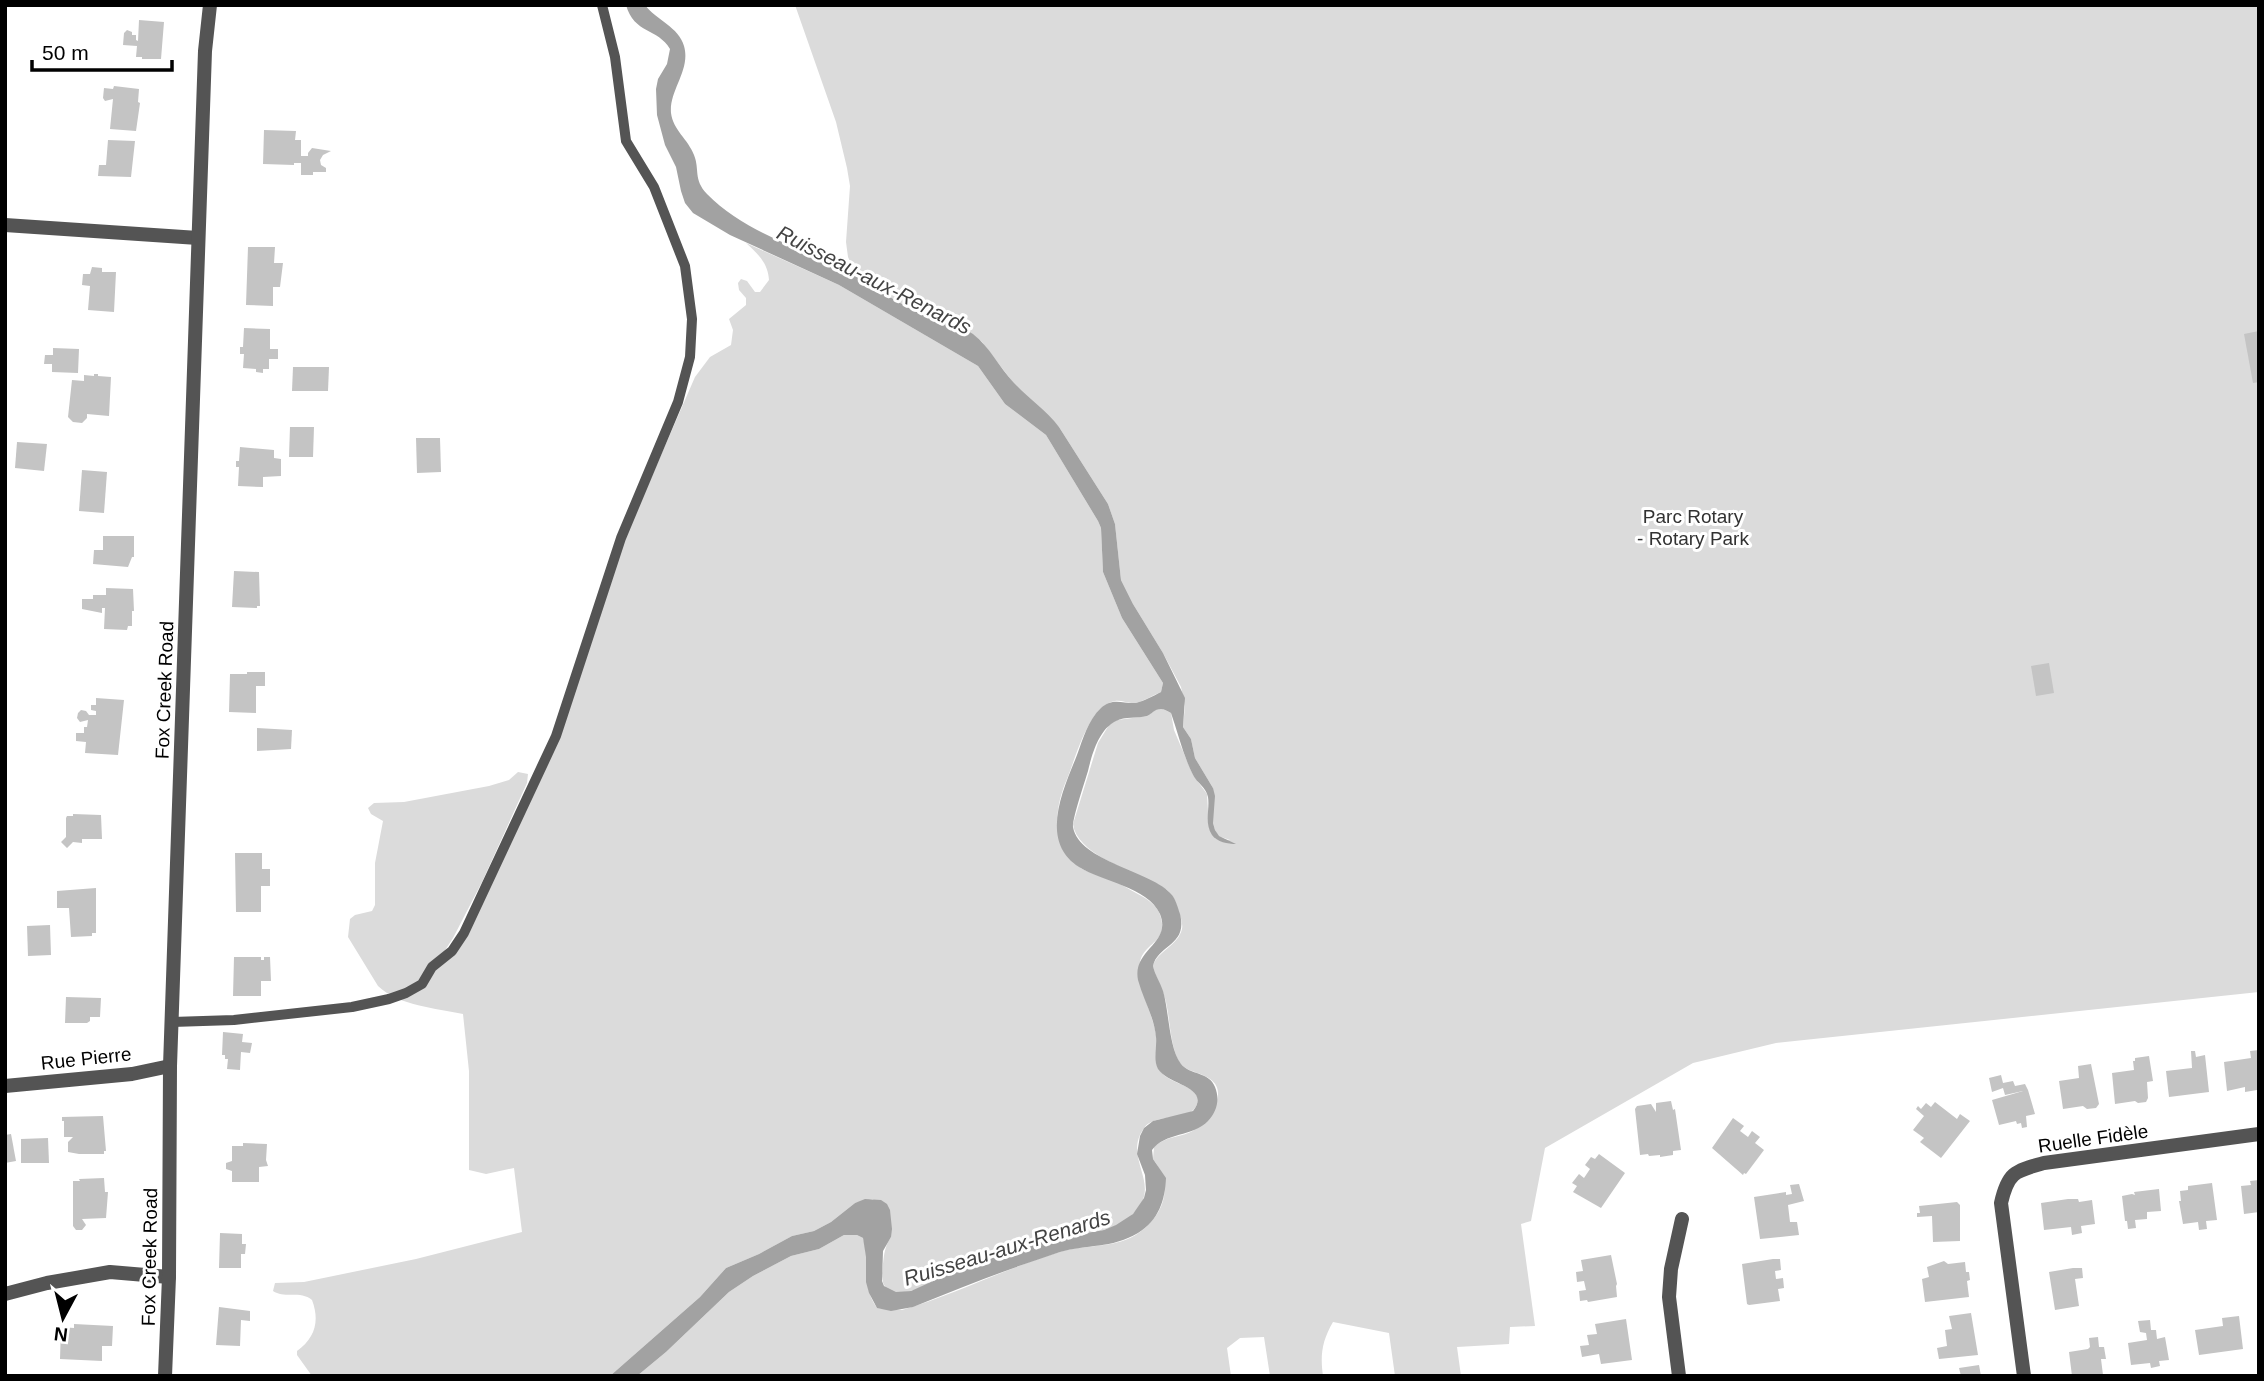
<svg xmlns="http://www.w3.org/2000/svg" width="2264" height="1381" viewBox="0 0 2264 1381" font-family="Helvetica,sans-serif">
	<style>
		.green { fill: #dbdbdb }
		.water { fill: #a2a2a2 }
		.building { fill: #c4c4c4 }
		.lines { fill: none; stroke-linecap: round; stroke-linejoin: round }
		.service { stroke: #545454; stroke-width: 10 }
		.minor { stroke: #545454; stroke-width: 14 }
		.tertiary { stroke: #545454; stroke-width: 14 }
		.labels { text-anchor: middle; stroke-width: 6; stroke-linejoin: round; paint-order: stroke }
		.park-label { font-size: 19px; fill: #323232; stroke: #fff }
		.street-label { font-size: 19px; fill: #000; stroke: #fff }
		.water-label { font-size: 21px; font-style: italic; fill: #434343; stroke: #fff }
	</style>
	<rect width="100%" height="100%" fill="#fff"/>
	<!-- green -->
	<g class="green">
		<path d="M 795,5 L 2259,5 L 2259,992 L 1776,1043 L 1693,1063 L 1545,1148 L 1531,1221 L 1521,1224 L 1535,1326 L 1510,1327 L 1509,1344 L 1457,1347 L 1461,1376 L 1395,1376 L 1389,1333 L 1333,1322 C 1322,1341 1320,1355 1323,1376 L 1270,1376 L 1264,1337 L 1240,1338 L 1227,1348 L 1231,1376 L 637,1376 L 666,1352 L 729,1292 L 753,1276 L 791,1256 L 819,1249 L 844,1235 L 857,1235 L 863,1238 C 871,1263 860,1284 877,1308 L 902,1310 C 957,1294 1008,1267 1063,1251 C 1088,1244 1117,1249 1140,1232 C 1166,1212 1173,1185 1153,1159 L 1154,1147 C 1166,1135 1185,1138 1197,1128 C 1210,1117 1229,1092 1210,1079 C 1199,1071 1184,1072 1178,1060 C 1170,1042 1170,1020 1166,1002 C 1163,989 1156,979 1153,966 C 1157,951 1178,946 1182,929 C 1183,924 1181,918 1179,913 C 1177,906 1175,899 1171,894 C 1166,888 1159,885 1153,882 C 1129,870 1076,853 1073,824 L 1098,743 L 1109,725 L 1117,720 L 1148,716 L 1156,709 L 1163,709 L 1171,713 L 1174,730 L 1193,775 L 1207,794 L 1209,828 L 1216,839 L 1230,840 L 1218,836 L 1215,830 L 1213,823 L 1213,788 L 1195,758 L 1191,739 L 1183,727 L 1185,706 L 1181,687 L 1163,653 L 1133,604 L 1121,580 L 1115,524 L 1108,504 L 1059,427 L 1015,385 L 982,342 L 971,333 L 898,303 L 865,282 L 854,270 L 848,257 L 846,242 L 850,186 L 847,168 L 836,122 Z"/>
		<path d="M 746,243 L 839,285 L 978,366 L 1005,404 L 1046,435 L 1098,521 L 1101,528 L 1103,572 L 1122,618 L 1163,683 L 1161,692 C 1153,695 1144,701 1136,703 C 1129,704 1122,700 1115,701 C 1089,705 1076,757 1067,779 C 1054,809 1051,843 1078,866 C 1087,873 1102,875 1113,880 C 1121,884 1128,889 1136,893 C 1147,899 1158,905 1161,918 C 1167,941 1148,942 1141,958 C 1133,979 1153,1013 1156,1035 C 1157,1046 1153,1061 1160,1071 C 1170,1084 1189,1083 1198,1097 C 1198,1126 1157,1110 1144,1128 C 1121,1160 1166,1185 1131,1216 C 1107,1237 1069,1233 1040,1242 C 1012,1250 983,1261 955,1272 C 937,1278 915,1295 895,1292 C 884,1290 882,1283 882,1273 C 884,1259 883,1249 891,1237 L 873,1199 L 855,1203 L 831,1222 L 814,1231 L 792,1236 L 759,1254 L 726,1268 L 700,1297 L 610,1376 L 312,1376 L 297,1355 L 297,1351 C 315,1338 320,1321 312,1300 C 300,1290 285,1299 273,1291 L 275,1283 L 304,1282 L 416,1259 L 522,1232 L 514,1168 L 486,1174 L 469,1170 L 469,1071 L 463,1014 C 436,1008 399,1006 378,986 L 348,937 L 350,919 L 355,915 L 372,911 L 375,905 L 375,863 L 383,821 L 371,814 L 368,808 L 374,803 L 404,802 L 489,786 L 509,780 L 518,772 L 528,774 L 527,783 L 482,882 L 453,938 L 442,955 L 446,960 L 544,772 L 625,538 L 695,377 L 710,357 L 731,345 L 733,330 L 729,319 L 746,305 L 746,298 L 739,290 L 738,283 L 741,279 L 747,281 L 755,292 L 760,292 L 769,280 C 768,263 758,254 746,243 Z"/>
	</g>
	<!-- water -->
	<path class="water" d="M 626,5 L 645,5 C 656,20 679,27 684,46 C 691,70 669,90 671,113 C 673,130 688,139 694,155 C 700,170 693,179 707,194 C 744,232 799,247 845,270 C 869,283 890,299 914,310 C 933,319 956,322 973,334 C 990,347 999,367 1014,383 C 1028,398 1046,410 1059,427 L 1108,504 L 1115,524 L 1121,580 L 1133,604 L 1163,653 L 1185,698 L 1183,727 L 1191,739 L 1195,758 L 1213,788 L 1215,796 L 1213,823 L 1215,830 L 1219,836 L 1236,844 C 1228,844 1217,842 1212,835 C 1204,823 1210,809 1208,797 C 1206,787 1197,783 1193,775 C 1183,755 1178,733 1171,713 C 1167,711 1164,709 1161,709 C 1154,709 1152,714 1147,716 C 1137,719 1125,716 1116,721 C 1099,729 1092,754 1088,771 C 1085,781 1072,820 1073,827 C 1079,862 1153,871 1172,895 C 1176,900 1178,908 1180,914 C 1188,946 1158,944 1153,966 C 1155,975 1160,982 1163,991 C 1169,1011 1169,1049 1181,1064 C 1190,1075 1210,1072 1215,1087 C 1220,1099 1217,1112 1208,1121 C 1193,1137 1165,1132 1152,1150 L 1153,1159 L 1166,1178 C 1165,1200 1159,1220 1138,1233 C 1111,1249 1087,1244 1060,1252 C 1011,1268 962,1287 913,1307 L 891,1311 L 877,1308 L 869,1293 L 866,1282 L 866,1257 L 863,1238 L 857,1235 L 844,1235 L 819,1249 L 791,1256 L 753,1276 L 729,1292 L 666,1352 L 637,1376 L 610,1376 L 700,1297 L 726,1268 L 759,1254 L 792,1236 L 814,1231 L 831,1222 L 855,1203 L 865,1199 L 881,1200 L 887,1204 L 890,1210 L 892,1229 L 891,1237 L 883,1251 L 882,1281 L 884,1286 L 896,1292 L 911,1291 L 953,1272 L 1041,1241 L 1104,1230 L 1116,1225 L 1133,1214 L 1144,1198 L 1146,1190 L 1145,1175 L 1137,1154 L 1140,1136 L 1144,1128 L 1153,1121 L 1193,1111 C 1212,1087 1168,1085 1158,1069 C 1153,1060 1157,1047 1156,1037 C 1154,1016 1143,999 1138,980 C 1132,949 1172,944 1160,914 C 1148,887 1101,881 1079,867 C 1038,841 1064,788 1077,755 C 1083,739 1088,720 1101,708 C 1113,697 1123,704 1136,703 C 1144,701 1153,696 1161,692 L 1163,683 L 1122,618 L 1103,572 L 1101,528 L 1098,521 L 1046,435 L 1005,404 L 978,366 L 839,285 L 730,235 L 693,213 L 685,203 L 681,191 L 676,167 L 665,145 L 657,115 L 656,89 L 658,79 L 667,64 L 670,49 C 658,28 634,34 626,5 Z"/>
	<!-- building -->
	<g class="building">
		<polygon points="139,20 164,22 161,59 142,59 142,57 136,57 137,46 123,45 124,33 127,30 132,32 132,35 136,35 136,40 138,41"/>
		<polygon points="114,86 139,89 138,102 140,103 136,131 110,129 113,99 105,101 103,98 104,88 113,89"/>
		<polygon points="264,130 296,131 295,140 301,140 301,156 308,156 308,153 312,148 331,151 323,155 320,160 321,165 326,168 326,172 313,172 313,175 301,175 301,163 294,163 294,165 263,164"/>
		<polygon points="108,140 135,141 131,177 98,176 99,165 106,165"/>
		<polygon points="248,247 275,247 274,263 283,263 280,287 273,287 273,306 246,305"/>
		<polygon points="92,267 102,268 102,272 116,272 114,312 88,310 90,286 82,285 83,274 90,274"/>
		<polygon points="244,328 270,329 270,349 278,349 278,359 269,359 269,369 263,369 263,373 256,372 256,369 243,368 244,354 240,354 240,347 243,347"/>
		<polygon points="2259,331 2259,382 2253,383 2244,334"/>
		<polygon points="53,348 79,349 78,373 52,372 52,364 44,364 45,355 53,355"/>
		<polygon points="293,367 329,367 328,391 292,391"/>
		<polygon points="94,374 98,374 98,376 111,377 109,416 87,414 87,418 82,423 73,422 68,417 72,380 84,381 84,375 94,376"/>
		<polygon points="290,427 314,427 313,457 289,457"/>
		<polygon points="416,438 440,438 441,472 417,473"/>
		<polygon points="17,442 47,444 44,471 15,468"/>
		<polygon points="240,447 274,450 274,458 281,459 281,476 263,477 263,487 238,486 239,467 236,467 236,461 239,461"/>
		<polygon points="82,470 107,472 104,513 79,511"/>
		<polygon points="103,536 134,536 134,557 132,557 128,567 93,564 94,550 103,550"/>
		<polygon points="234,571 259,572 260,606 257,606 257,608 232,607"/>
		<polygon points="106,588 133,589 134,611 132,611 132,626 128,626 127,630 104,629 105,608 102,608 102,613 82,609 82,599 93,599 93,595 106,595"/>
		<polygon points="2049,663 2054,693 2036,696 2031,666"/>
		<polygon points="247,672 265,672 265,686 256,686 256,713 229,712 230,674 247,674"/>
		<polygon points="96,698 124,700 118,755 85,753 86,742 76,741 76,733 84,733 84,727 87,727 88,720 80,722 77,718 78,713 81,710 86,711 89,715 96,715 96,711 91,710 91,705 96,705"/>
		<polygon points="257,728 292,730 291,749 257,751"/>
		<polygon points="73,814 101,815 102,839 82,839 82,843 73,842 67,848 61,842 66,837 66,818 67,816 73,816"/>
		<polygon points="235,853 262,853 262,869 270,869 270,886 261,886 261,912 236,912"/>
		<polygon points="96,888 96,933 92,933 92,936 71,937 69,908 57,908 57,891"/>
		<polygon points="50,925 51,955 28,956 27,926"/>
		<polygon points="234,957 261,957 261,960 264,960 264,957 270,957 271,981 261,981 261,996 233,996"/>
		<polygon points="66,997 101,998 100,1017 90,1017 90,1021 87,1023 65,1023"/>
		<polygon points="223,1032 243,1034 242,1042 252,1043 250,1053 241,1052 240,1070 227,1069 228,1059 225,1059 225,1055 222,1055"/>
		<polygon points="2259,1050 2257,1090 2245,1092 2245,1087 2227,1091 2224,1062 2251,1058 2250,1051"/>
		<polygon points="2191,1051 2195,1051 2196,1057 2205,1055 2209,1092 2169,1097 2166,1071 2192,1068"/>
		<polygon points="2149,1056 2153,1081 2147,1082 2148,1098 2146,1102 2138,1103 2135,1101 2115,1104 2112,1073 2134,1070 2133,1061 2135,1061 2135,1058"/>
		<polygon points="2091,1064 2099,1104 2096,1108 2087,1109 2083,1106 2063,1109 2059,1081 2079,1078 2078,1066"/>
		<polygon points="2001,1075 2003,1083 2013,1081 2015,1086 2025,1084 2028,1090 2035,1114 2026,1116 2027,1127 2022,1128 2021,1123 2017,1124 2016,1121 1999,1125 1992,1100 2023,1091 2005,1095 2003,1088 1992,1092 1989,1078"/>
		<polygon points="1671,1101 1673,1110 1675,1109 1681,1150 1673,1151 1673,1155 1660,1157 1660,1155 1649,1156 1648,1154 1640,1155 1635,1109 1637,1106 1651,1104 1656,1112 1656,1103"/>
		<polygon points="1935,1102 1957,1119 1960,1114 1970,1121 1941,1158 1920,1142 1924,1138 1913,1130 1924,1116 1916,1109 1918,1106 1921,1109 1926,1103 1931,1107"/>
		<polygon points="103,1116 106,1151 104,1151 104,1154 79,1154 68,1152 68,1142 73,1137 64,1137 64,1121 62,1121 62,1117"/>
		<polygon points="1733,1118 1744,1126 1740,1131 1748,1137 1752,1131 1760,1137 1755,1143 1764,1150 1746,1174 1744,1173 1743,1175 1712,1148"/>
		<polygon points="11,1134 16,1161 5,1163 5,1135"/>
		<polygon points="48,1138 49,1163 21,1163 21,1139"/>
		<polygon points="243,1143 267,1144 266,1160 268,1166 259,1167 259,1182 232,1182 232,1171 226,1169 226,1163 232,1161 232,1146 243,1146"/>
		<polygon points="1599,1154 1625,1173 1601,1208 1573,1192 1577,1186 1572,1183 1579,1174 1584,1178 1590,1169 1585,1165 1591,1157 1595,1159"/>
		<polygon points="104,1178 105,1192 108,1192 106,1218 82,1219 86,1225 82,1230 76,1230 73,1226 73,1181 80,1181 79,1179"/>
		<polygon points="2259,1180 2259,1212 2244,1214 2241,1186 2251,1185 2250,1181"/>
		<polygon points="2212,1183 2217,1220 2206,1221 2207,1229 2199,1230 2198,1222 2183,1224 2179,1201 2181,1201 2180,1191 2188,1190 2188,1186"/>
		<polygon points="1799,1184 1804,1201 1788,1205 1790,1222 1797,1222 1799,1235 1760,1239 1754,1197 1786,1192 1786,1195 1792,1194 1790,1185"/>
		<polygon points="2159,1189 2161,1211 2147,1212 2147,1219 2135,1220 2136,1228 2128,1229 2127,1221 2125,1221 2122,1196 2132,1194 2135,1195 2134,1192"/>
		<polygon points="2068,1199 2078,1199 2079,1202 2092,1200 2095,1224 2081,1226 2082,1233 2072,1235 2071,1227 2044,1230 2041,1203"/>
		<polygon points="1957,1202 1960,1205 1960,1241 1933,1242 1932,1216 1917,1217 1917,1213 1920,1213 1919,1206"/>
		<polygon points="220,1233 242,1234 242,1244 246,1244 245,1254 241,1254 241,1268 219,1268"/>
		<polygon points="1611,1255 1617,1284 1616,1286 1617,1297 1588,1302 1587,1300 1580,1301 1579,1291 1586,1290 1584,1281 1577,1282 1576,1272 1583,1271 1581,1260"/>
		<polygon points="1773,1259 1780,1259 1781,1270 1775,1271 1776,1279 1783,1278 1784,1288 1778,1289 1780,1301 1749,1305 1747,1304 1742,1264"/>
		<polygon points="1944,1261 1948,1264 1965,1262 1966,1272 1969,1272 1970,1280 1967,1281 1969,1297 1925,1302 1922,1279 1929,1277 1927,1267"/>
		<polygon points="2073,1268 2082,1268 2083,1278 2075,1279 2079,1306 2055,1310 2049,1272"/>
		<polygon points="219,1307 250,1311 250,1321 241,1320 240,1346 216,1345"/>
		<polygon points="1971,1313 1978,1355 1939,1359 1937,1348 1947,1346 1945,1330 1952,1329 1949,1316"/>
		<polygon points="2239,1316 2243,1349 2199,1355 2195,1330 2223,1326 2222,1318"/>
		<polygon points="1626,1319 1632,1360 1601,1364 1599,1354 1582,1357 1580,1346 1589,1345 1587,1335 1597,1334 1595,1324"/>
		<polygon points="2150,1320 2151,1330 2156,1330 2157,1339 2165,1337 2169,1360 2159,1361 2160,1366 2151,1368 2150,1363 2131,1365 2128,1343 2147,1340 2146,1333 2140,1332 2138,1321"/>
		<polygon points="74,1324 113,1326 112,1346 102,1346 102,1361 60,1359 61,1327 74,1328"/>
		<polygon points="2098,1337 2099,1347 2104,1347 2106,1359 2101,1359 2103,1375 2072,1376 2069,1352 2088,1349 2090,1347 2089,1338"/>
		<polygon points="1979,1365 1981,1376 1961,1376 1959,1368"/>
	</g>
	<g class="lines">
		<!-- service -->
		<polyline class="service" points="172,1022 234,1020 352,1007 389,999 406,993 422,984 432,967 452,951 464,933 556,736 621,538 678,402 690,357 692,319 685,266 654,187 626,141 615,57 602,5"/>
		<!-- minor -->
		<g class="minor">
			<polyline points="5,225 198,238"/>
			<polyline points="5,1086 132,1074 170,1066"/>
			<polyline points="5,1294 47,1283 110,1272 169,1277"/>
			<polyline points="1679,1376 1669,1297 1671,1269 1682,1219"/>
			<path d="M 2024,1376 L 2001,1203 C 2008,1172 2015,1171 2044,1163 L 2259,1134"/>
		</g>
		<!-- tertiary -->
		<polyline class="tertiary" points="165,1376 169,1277 170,1066 205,51 210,5"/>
	</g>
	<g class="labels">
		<!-- park labels -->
		<g class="park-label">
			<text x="1693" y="523">Parc Rotary<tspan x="1693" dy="22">- Rotary Park</tspan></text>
		</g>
		<!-- street labels -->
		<g class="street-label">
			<text transform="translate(164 690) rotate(-88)" y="7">Fox Creek Road</text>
			<text transform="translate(86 1058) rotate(-6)" y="7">Rue Pierre</text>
			<text transform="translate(2093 1138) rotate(-8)" y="7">Ruelle Fidèle</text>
			<text transform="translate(149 1257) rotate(-89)" y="7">Fox Creek Road</text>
		</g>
		<!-- water labels -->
		<g class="water-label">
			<text transform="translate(874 280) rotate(27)" y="7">Ruisseau-aux-Renards</text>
			<text transform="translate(1007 1248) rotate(-17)" y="7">Ruisseau-aux-Renards</text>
		</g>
	</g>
	<!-- border -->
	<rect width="2264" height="1381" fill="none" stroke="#000000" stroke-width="14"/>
	<!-- north arrow -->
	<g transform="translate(63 1318) rotate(187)" stroke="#ffffff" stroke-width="5" paint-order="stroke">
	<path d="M0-5L12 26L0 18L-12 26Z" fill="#000000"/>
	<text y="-10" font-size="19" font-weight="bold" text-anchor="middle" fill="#000000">N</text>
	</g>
	<!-- scale -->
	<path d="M32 60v10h140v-10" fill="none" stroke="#000000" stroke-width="3.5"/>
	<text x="42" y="60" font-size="21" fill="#000000" stroke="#ffffff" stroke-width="5" paint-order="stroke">50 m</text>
</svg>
